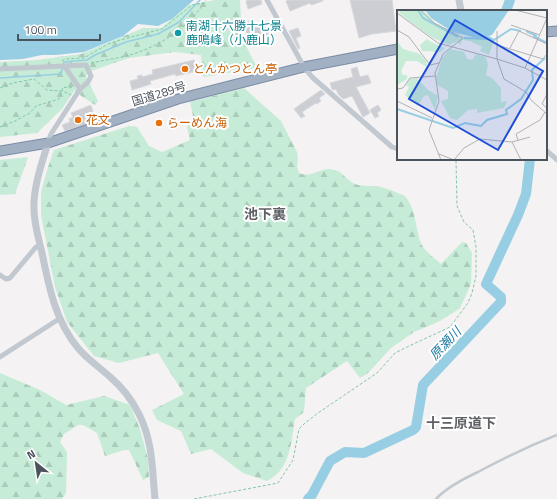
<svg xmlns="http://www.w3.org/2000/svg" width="557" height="499" viewBox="0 0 557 499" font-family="'Titillium Web','Noto Sans JP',sans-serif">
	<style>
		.forest { fill: url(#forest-firs) }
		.water { fill: #98cee4 }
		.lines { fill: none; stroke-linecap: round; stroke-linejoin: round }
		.stream { stroke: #98cee4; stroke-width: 1.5 }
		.river { stroke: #98cee4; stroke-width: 10 }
		.building { fill: #ccced3; stroke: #d6d8dc }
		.trunk-casing { stroke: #7a8ca6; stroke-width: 11 }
		.path { stroke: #81c7a9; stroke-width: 1; stroke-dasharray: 3 2; stroke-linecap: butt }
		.service { stroke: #c1c8cf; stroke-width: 2.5 }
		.minor { stroke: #c1c8cf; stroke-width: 5 }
		.tertiary { stroke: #c1c8cf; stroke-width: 7 }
		.secondary { stroke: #c2c9d3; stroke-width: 7 }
		.trunk { stroke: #a2b0c4; stroke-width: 9 }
		.culture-dot { fill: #0f9aa8; stroke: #fff; stroke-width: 1.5 }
		.food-dot { fill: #e8710a; stroke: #fff; stroke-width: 1.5 }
		.labels { text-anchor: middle; stroke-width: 4; stroke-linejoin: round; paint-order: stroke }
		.culture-label { font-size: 12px; fill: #0d838f; stroke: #fff; text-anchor: start }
		.food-label { font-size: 12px; fill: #c56008; stroke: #fff; text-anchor: start }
		.street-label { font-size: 12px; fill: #4b535d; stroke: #fff }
		.water-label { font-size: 13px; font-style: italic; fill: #1c7aa0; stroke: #fff }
		.quarter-label { font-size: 14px; font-weight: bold; fill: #5f6166; stroke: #fff }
		.inset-river { fill: none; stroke: #98cee4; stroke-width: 2 }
		.inset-road { fill: none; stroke: #b0b2b6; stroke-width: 1 }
		.view { fill: #1d4ed8; fill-opacity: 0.15; stroke: #1d4ed8; stroke-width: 2 }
		.inset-edge { fill: none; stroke: #4b535d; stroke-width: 2 }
	</style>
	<defs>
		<pattern id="forest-firs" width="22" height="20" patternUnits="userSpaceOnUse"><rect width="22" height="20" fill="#c6ecd7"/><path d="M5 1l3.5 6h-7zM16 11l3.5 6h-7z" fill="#acccbb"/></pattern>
	</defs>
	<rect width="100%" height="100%" fill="#f4f2f2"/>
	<!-- forest -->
	<g class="forest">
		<polygon points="215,0 240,0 242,38 257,68 203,77 201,55 175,52 129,58 88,72 86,77 98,101 95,105 74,91 62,109 37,133 0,137 0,62 36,60 81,54 143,28 161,28 189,5"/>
		<path d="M 244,88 L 281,121 L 297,152 L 298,158 L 297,167 L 299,173 C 313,179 322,165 335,170 C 343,172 347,181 355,184 C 363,187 371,185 380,187 C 387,188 395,192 403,195 C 417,205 415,234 423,247 C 427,253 436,259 441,264 L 462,242 L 466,243 L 472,253 L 471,284 L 460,308 L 453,313 L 438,322 L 414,332 L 391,348 L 368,373 L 360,378 L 347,361 L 306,388 L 304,412 L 295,419 C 291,442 291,469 267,481 L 243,473 L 211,449 L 191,454 L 181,431 L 157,420 L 152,410 L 184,394 L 158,353 L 119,363 L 94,356 L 67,322 L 55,287 L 41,215 L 41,192 L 48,167 L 54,150 L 129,126 L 137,127 L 149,146 L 162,152 L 190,140 L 187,127 L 193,116 L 190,102 Z"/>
		<polygon points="28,157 15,194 0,195 0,160"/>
		<polygon points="0,373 40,390 66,405 104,396 130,405 140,429 148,459 149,477 143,480 129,450 124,450 105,456 97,433 83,425 78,425 64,434 60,442 67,452 66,493 62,499 0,499"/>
	</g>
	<!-- water -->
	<polygon class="water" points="0,0 194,0 172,19 158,26 138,24 123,36 84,52 56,55 42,55 23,59 1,60 0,60"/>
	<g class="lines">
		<!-- stream -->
		<polyline class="stream" points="0,78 61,74 64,62 87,60 95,55 126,42 158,34 179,22 200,0"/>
		<!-- river -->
		<g class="river">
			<polyline points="506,11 510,0"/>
			<polyline points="308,499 312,495 330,461 345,452 364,453 413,430 416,427 423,385 501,302 501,297 486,284 518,215 526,194 530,159"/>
		</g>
	</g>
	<!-- building -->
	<g class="building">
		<polygon points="249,0 261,0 262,4 248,9 246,1"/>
		<polygon points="289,0 323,0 323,1 311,5 310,3 290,11 286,1"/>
		<polygon points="350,0 392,0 396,31 372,34 359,38"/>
		<polygon points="252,21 253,26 265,21 272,35 263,39 261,33 247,37 244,22"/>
		<polygon points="298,28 301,36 296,38 300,48 298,49 289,31"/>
		<polygon points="194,60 197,71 176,76 175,74 150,81 151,84 132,90 130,81 138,79 137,76 142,75 142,77 153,74 152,70"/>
		<polygon points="357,67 360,77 368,75 371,83 356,87 370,113 363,117 352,96 343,99 338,94 336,89 333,90 332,89 330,83 353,77 351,69"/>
		<polygon points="321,90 325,94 319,98 321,101 317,104 316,103 302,112 305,116 301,118 294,109"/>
		<polygon points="91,105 93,112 87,114 89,119 85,120 87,124 65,131 62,125 70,122 69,119 73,117 71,113"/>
		<polygon points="378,105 381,110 377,113 379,116 375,118 370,110"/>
	</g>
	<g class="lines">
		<defs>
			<g id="trunk">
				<polyline points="546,32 557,31"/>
				<polyline points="0,151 48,143 178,99 304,67 398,49"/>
			</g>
		</defs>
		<!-- trunk casing -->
		<use href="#trunk" class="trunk-casing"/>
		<!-- path -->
		<g class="path">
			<polyline points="62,61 65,59 84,58 108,44 120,40 162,29 192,5 204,3"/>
			<path d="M 91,63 C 105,60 120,58 133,54 C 162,45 190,26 206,0"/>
			<polyline points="0,88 13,83 34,79 47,90 60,91 62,91 71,95"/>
			<polyline points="0,127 15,121 30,113 36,106 59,99 63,87 69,88 73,87"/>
			<polyline points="194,499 278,483 293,460 299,429 304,424 318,413 377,373 395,353 407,347 450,327 468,303 472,293 476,276 476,247 473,230 464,222 457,206 456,159"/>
		</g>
		<!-- service -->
		<path class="service" d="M 436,499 C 447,487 463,479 478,472 C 504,458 529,446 557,435"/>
		<!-- minor -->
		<g class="minor">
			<polyline points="267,0 304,67 312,77 392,147 398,149"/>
			<polyline points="65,67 80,89"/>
			<polyline points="0,69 86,65 91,76 88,82 80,89 51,134 48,143"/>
			<polyline points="546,150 557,160"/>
			<polyline points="0,275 6,279 10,278 36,247 40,247"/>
			<polyline points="0,357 59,319"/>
		</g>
		<!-- tertiary -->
		<path class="tertiary" d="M 48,143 C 42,162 35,183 34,202 C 33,219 38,236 42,253 C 49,287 55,320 78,348 C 87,359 98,366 109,376 C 121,386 132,400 139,414 C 153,442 152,468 155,499"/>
		<!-- secondary -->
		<polyline class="secondary" points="459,0 461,11"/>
		<!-- trunk -->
		<use href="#trunk" class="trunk"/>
	</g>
	<!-- markers -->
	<circle class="culture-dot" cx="178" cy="33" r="4"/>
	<g class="food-dot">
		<circle cx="185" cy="69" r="4"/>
		<circle cx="78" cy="120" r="4"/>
		<circle cx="159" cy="123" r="4"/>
	</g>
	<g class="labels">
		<!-- culture labels -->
		<g class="culture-label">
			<text x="186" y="30">南湖十六勝十七景<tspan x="186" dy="14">鹿鳴峰（小鹿山）</tspan></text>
		</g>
		<!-- food labels -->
		<g class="food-label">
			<text x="193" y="73">とんかつとん亭</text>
			<text x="86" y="124">花文</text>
			<text x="167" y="127">らーめん海</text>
		</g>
		<!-- street labels -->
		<g class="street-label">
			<text transform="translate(159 94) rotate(-17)" y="4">国道289号</text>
		</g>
		<!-- water labels -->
		<g class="water-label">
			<text transform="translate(445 343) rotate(-47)" y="5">原瀬川</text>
		</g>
		<!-- quarter labels -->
		<g class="quarter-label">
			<text x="265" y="219">池下裏</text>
			<text x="461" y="428">十三原道下</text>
		</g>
	</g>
	<!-- overview -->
	<g transform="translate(397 10)">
		<rect width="150" height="150" fill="#f4f2f2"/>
		<path d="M 19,0 L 26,0 L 38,13 L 66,26 L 97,30 L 92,45 L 83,41 L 85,37 L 73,31 L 65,30 L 63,36 L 61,31 L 52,35 L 34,27 L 15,13 L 19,8 ZM 30,29 L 34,32 L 48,38 L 43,42 L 25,41 L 23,35 ZM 0,31 L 6,39 L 23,44 L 29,51 L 30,57 L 20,51 L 9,51 L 4,61 L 6,65 L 10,65 L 10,69 L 2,74 L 0,74 ZM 53,39 L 67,42 L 70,49 L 75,50 L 79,44 L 89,47 L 91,55 L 89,65 L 95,68 L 104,78 L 104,92 L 110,91 L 107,98 L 80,103 L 80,99 L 71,100 L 60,110 L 53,108 L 44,91 L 51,89 L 51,81 L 40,75 L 39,68 L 45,48 ZM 20,68 L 31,80 L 41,86 L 38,100 L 31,85 L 27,86 L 21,96 L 8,85 L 12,77 L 9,75 L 12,69 Z" fill="#c6ecd7"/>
		<path d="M 4,0 L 19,0 L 21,6 L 15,13 L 2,3 Z" fill="#c6ecd7"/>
		<path d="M 28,0 L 112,0 L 95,25 L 83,29 L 56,22 L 34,8 Z" fill="#98cee4"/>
		<path class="inset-river" d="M 21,0 L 26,8 L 61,27M 129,21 L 140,26M 89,26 L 97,30 L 114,19 L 124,21M 136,26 L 150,33M 67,28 L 90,29M 0,99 L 56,118 L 68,113 L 84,116 L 90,110 L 110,104 L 109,100 L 124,89 L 136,70 L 135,60 L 148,48"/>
		<path class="inset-road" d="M 23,0 L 37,13 L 66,28 L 46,44 L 38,63 L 42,91 L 32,120 L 44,150M 118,0 L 150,8M 0,3 L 41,33 L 100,49 L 128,58 L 150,70M 114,15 L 143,25M 0,20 L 12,27 L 33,55 L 42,53M 100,21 L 100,49 L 107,69 L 129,82 L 134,90 L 150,104M 100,35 L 146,49 L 150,44M 113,38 L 122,21 L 150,34M 128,58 L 150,8M 0,79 L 6,78 L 13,68 L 38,66M 150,84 L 145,94 L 150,98M 0,91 L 35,108M 121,130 L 119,124 L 143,110 L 148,102M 115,132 L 124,150M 42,144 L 57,150M 57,150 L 67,138 L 83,129 L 115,132 L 133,127"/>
		<path class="view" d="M 58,10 L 146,61 L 101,140 L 12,89 Z"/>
		<rect width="150" height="150" class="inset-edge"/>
	</g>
	<!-- north arrow -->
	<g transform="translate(36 463) rotate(330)" stroke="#ffffff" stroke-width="3" paint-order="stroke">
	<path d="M0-3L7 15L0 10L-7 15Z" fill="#4b535d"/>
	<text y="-6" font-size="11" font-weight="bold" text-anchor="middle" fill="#4b535d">N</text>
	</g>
	<!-- scale -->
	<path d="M18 34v6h82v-6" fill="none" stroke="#4b535d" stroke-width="2"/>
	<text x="24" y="34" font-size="12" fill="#4b535d" stroke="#ffffff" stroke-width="3" paint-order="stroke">100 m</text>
</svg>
